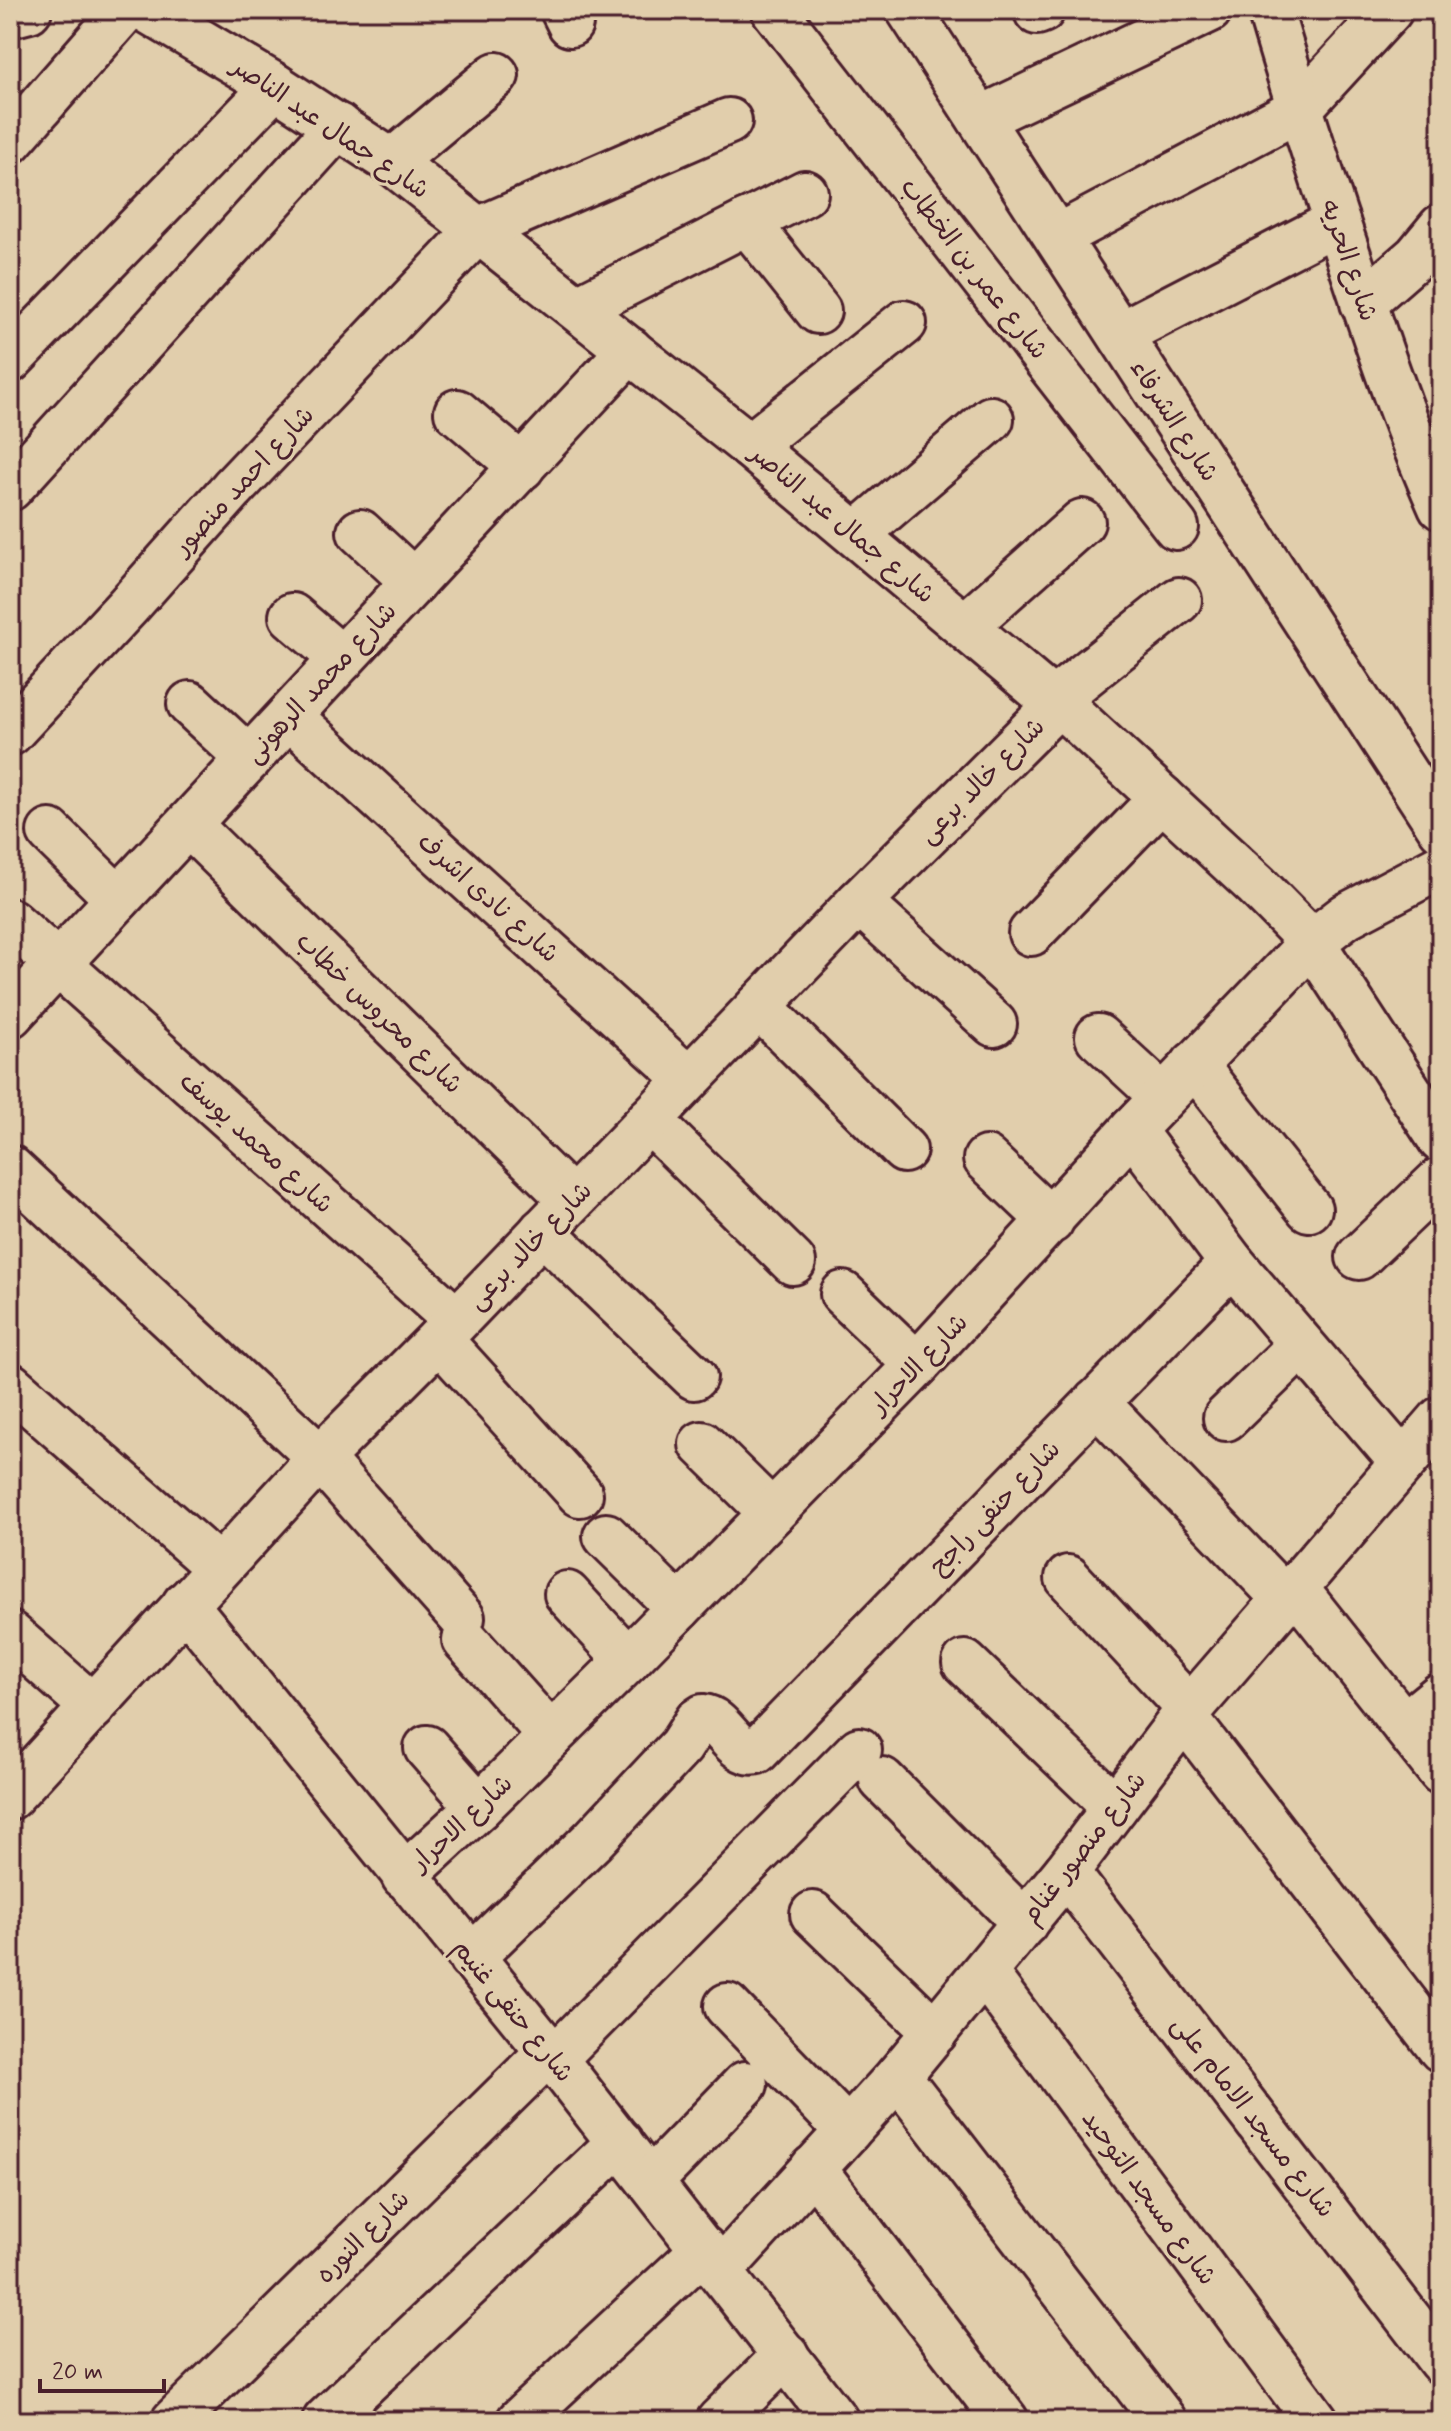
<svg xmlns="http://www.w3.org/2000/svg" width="1451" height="2431" viewBox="0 0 1451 2431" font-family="Mynerve,'Playpen Sans Arabic',sans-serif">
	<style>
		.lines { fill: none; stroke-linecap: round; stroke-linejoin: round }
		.minor-casing { stroke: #4a1f2b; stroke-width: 50 }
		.tertiary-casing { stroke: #4a1f2b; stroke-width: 50 }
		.minor { stroke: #e1ceac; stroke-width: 44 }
		.tertiary { stroke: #e1ceac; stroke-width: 44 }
		.labels { text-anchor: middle; stroke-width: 6; stroke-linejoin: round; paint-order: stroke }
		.street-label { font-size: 26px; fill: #4a1f2b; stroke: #e1ceac }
	</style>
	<rect width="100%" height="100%" fill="#e1ceac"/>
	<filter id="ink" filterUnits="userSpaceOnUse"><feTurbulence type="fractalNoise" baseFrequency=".0125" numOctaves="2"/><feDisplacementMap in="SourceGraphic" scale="16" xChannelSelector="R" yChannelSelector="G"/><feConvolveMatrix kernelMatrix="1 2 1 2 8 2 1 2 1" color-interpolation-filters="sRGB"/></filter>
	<g filter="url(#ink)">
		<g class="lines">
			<defs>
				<g id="minor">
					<polyline points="147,10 275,86 392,162 750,446 1053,701 1059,703 1256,885 1312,942 1441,1140"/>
					<polyline points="563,10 570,24"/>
					<polyline points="774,10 1176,527"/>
					<polyline points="909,10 1441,829"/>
					<polyline points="1037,12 1042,10"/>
					<polyline points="980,119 1209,10"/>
					<polyline points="10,141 125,10"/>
					<polyline points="392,162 496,75"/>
					<polyline points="747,222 818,311"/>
					<polyline points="1057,237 1299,109 1390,10"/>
					<polyline points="1363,303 1417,256 1441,227"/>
					<polyline points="578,308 805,193"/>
					<polyline points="1120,334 1337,222"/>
					<polyline points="10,360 275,86"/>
					<polyline points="457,412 522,467"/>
					<polyline points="750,446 904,323"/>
					<polyline points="10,488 338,126"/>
					<polyline points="360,532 414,582"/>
					<polyline points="857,534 991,419"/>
					<polyline points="292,616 342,659"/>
					<polyline points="965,626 1082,522"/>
					<polyline points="1053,701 1179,600"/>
					<polyline points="190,704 249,759"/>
					<polyline points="289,716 688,1079"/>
					<polyline points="10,733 128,606 232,489 478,230 729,121"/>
					<polyline points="189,825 572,1200"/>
					<polyline points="50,832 118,899"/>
					<polyline points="859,902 994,1024"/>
					<polyline points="10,921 456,1320"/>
					<polyline points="1031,933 1162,798"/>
					<polyline points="759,1006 904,1150"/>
					<polyline points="10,1015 630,350"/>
					<polyline points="1098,1037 1163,1097"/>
					<polyline points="1194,1064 1309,1209"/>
					<polyline points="649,1120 793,1262"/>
					<polyline points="1132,1130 1232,1263 1403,1463"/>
					<polyline points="986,1159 1051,1221"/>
					<polyline points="10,1168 320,1458 462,1618"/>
					<polyline points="542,1231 694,1377"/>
					<polyline points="1359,1257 1441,1179"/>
					<polyline points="843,1294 917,1365"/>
					<polyline points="439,1339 580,1494"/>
					<polyline points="10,1385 218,1567"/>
					<polyline points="1096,1402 1285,1599"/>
					<polyline points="1226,1418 1301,1345"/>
					<polyline points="702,1444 772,1513"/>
					<polyline points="606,1536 679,1608"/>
					<polyline points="1068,1578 1190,1709"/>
					<polyline points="1295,1588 1441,1772"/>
					<polyline points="567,1594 628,1660"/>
					<polyline points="185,1604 549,2052 836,2421"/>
					<polyline points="10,1634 93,1707"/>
					<polyline points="465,1640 551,1736"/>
					<polyline points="965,1663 1115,1807"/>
					<polyline points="1184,1716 1441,2049"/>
					<polyline points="1404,1725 1441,1695"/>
					<polyline points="427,1748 479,1807"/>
					<polyline points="882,1780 1025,1923"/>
					<polyline points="10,1797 320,1458 439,1339 859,902 1059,703"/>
					<polyline points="1066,1872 1441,2361"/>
					<polyline points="404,1876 479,1807 628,1660 917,1365 1132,1130 1312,942 1346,916 1441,866"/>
					<polyline points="813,1914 935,2032"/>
					<path d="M 471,1958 L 593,1840 L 681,1746 L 697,1721 L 703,1717 C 724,1719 734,1757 757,1751 L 1232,1263"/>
					<polyline points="985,1973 1316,2421"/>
					<polyline points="727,2006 848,2131"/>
					<polyline points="554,2059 859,1750"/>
					<polyline points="898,2076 1164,2421"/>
					<polyline points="813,2168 1006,2421"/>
					<polyline points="651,2181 745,2084"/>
					<polyline points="720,2271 898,2076 1066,1872 1184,1716 1441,1419"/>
					<polyline points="174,2421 549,2052"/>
					<polyline points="325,2421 620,2142"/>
					<polyline points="519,2421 704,2249"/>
					<polyline points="719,2421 786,2355"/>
				</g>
				<g id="tertiary">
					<path d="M 1270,10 C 1292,86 1317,162 1342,237 C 1372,328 1402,419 1441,507"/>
					<polyline points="10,15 29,10"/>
				</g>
			</defs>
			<!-- minor casing -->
			<use href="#minor" class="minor-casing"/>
			<!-- tertiary casing -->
			<use href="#tertiary" class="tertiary-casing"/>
			<!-- minor -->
			<use href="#minor" class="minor"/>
			<!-- tertiary -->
			<use href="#tertiary" class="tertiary"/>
		</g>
	</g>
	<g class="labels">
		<!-- street labels -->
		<g class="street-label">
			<text transform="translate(331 127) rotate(34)" y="9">شارع جمال عبد الناصر</text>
			<text transform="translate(1350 260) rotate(71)" y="9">شارع الحريه</text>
			<text transform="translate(975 268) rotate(52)" y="9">شارع عمر بن الخطاب</text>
			<text transform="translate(1175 420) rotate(57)" y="9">شارع الشرفاء</text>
			<text transform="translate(243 480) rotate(-47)" y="9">شارع احمد منصور</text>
			<text transform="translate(843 523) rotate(40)" y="9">شارع جمال عبد الناصر</text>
			<text transform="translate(320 682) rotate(-47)" y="9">شارع محمد الرهونى</text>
			<text transform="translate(981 780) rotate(-45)" y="9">شارع خالد برعى</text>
			<text transform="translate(489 897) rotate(42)" y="9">شارع نادى اشرف</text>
			<text transform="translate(380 1012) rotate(44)" y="9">شارع محروس خطاب</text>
			<text transform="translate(257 1142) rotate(42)" y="9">شارع محمد يوسف</text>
			<text transform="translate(529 1245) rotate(-46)" y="9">شارع خالد برعى</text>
			<text transform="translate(918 1363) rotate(-46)" y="9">شارع الاحرار</text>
			<text transform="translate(994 1507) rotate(-46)" y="9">شارع حنفى راجح</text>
			<text transform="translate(461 1822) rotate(-43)" y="9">شارع الاحرار</text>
			<text transform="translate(1083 1847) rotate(-52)" y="9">شارع منصور غنام</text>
			<text transform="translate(514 2010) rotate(51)" y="9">شارع حنفى غنيم</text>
			<text transform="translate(1254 2116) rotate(52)" y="9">شارع مسجد الامام على</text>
			<text transform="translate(1150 2197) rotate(54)" y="9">شارع مسجد التوحيد</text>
			<text transform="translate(362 2236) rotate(-45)" y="9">شارع النوره</text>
		</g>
	</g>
	<!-- margin -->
	<rect width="1451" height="2431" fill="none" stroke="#e1ceac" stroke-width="40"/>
	<rect x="20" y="20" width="1411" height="2391" fill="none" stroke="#4a1f2b" stroke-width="3" filter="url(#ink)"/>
	<!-- scale -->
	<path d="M40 2379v12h124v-12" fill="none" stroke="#4a1f2b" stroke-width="4"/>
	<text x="52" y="2379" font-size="24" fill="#4a1f2b" stroke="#e1ceac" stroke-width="6" paint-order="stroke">20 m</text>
</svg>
